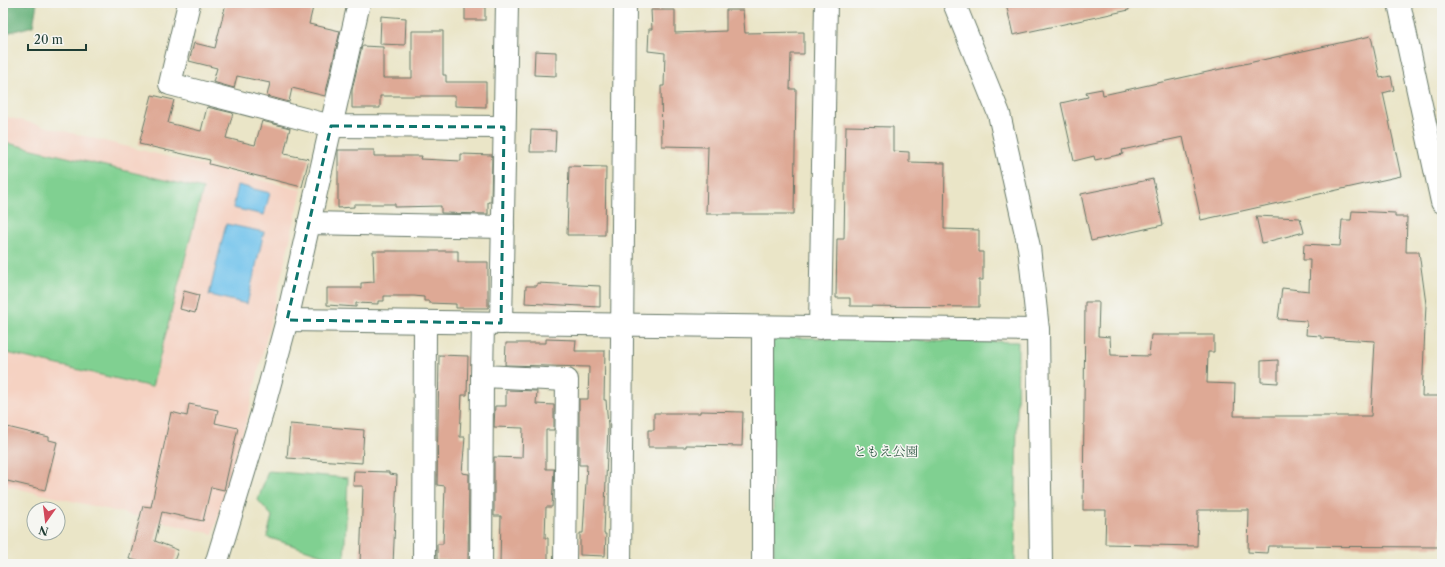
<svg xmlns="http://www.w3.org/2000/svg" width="1445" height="567" viewBox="0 0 1445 567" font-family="'Libre Caslon Text','Noto Serif JP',serif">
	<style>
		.built { fill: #f5d2c2 }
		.green { fill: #80d091; stroke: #508662 }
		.forest { fill: #68b27b; stroke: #447858 }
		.water { fill: #70c2ec; stroke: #488090 }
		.building { fill: #dea995 }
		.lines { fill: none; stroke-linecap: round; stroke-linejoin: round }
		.minor-casing { stroke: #667867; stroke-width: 24 }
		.tertiary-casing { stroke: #667867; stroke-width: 24 }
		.minor { stroke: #fff; stroke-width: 22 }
		.tertiary { stroke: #fff; stroke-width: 22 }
		.marked { fill: none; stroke: #0f766e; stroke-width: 3; stroke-dasharray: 8 5; stroke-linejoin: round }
		.labels { text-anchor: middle; stroke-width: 3; stroke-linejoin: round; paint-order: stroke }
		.park-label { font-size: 13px; fill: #325a47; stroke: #f6f6f2 }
	</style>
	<rect width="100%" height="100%" fill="#f6f6f2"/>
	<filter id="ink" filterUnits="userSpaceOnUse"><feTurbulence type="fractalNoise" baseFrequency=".025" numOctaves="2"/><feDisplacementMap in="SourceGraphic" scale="8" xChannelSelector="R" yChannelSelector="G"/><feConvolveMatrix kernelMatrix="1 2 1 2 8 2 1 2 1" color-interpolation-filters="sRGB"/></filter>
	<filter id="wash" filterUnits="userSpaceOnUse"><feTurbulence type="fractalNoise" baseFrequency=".012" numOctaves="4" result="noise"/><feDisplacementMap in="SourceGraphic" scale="16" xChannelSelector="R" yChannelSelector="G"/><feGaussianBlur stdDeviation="0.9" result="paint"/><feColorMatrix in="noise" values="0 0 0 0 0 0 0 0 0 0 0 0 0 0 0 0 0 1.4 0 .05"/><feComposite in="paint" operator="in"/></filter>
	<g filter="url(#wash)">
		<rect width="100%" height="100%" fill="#eae5c7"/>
		<!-- built -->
		<polygon class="built" points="3,116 302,190 248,415 213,534 3,485"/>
		<!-- green -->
		<g class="green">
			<polygon points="3,142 203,189 152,387 3,352"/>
			<polygon points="771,337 1018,342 1015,564 774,564"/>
			<polygon points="268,471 348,478 344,562 267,537 272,516 258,500"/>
		</g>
		<!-- forest -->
		<polygon class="forest" points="3,3 37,3 33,26 3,34"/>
		<!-- water -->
		<g class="water">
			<polygon points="238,185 270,193 264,215 233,208"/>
			<polygon points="226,224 264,232 247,304 209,295"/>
		</g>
		<g id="blocks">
			<!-- building -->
			<g class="building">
				<polygon points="226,3 314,3 309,24 340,31 325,96 292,88 289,102 267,96 270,83 237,76 234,88 213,82 217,68 189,61 194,43 215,48"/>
				<polygon points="1006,3 1128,3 1129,10 1013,35"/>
				<rect x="465" y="4" width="20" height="16"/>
				<polygon points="651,10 675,10 675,33 726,31 726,10 743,10 745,33 804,32 804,54 791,54 790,89 796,89 794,214 706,214 708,147 662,146 661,86 664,86 665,53 648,51 649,29 652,29"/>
				<polygon points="381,16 406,18 405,45 380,44"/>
				<polygon points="412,31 443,31 443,75 446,75 446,82 486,82 486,107 455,106 455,96 380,96 380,108 352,108 352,90 362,46 383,47 383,78 412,78"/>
				<polygon points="1371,36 1380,78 1391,76 1394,90 1383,93 1401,176 1201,220 1183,137 1122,150 1123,154 1095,160 1094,156 1074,161 1061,103 1088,97 1086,92 1102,89 1103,95"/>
				<polygon points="535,51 556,52 556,76 534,75"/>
				<polygon points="152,95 174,100 168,123 201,131 207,107 233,113 226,138 255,145 262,121 290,128 284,154 309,159 302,187 209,164 210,160 139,144"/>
				<polygon points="846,126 893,127 893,151 909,152 909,162 945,163 944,229 979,230 979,252 983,252 983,280 979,280 979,307 850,306 850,298 836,298 837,239 844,239"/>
				<polygon points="531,130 556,131 555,152 530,152"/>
				<polygon points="338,150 374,150 374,156 422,156 421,159 461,161 461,154 492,155 491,202 488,202 488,214 441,213 441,206 395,207 395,204 354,204 354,207 338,208"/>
				<polygon points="569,166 606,167 605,235 567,235"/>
				<polygon points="1153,179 1163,225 1091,241 1081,194"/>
				<polygon points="1352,211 1395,213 1395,217 1407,217 1406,252 1419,252 1426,304 1422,396 1440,396 1441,406 1441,547 1268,546 1267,553 1248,552 1249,510 1198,510 1197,546 1105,544 1106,510 1083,510 1085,302 1099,302 1098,336 1110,337 1111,355 1149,356 1151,335 1214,335 1214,352 1208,352 1207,383 1235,384 1234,416 1371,416 1375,341 1321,338 1321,336 1306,335 1307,321 1278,319 1282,288 1309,291 1310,260 1303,260 1304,244 1340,246 1342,220 1351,220"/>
				<polygon points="1256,216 1300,218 1304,232 1262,243"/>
				<polygon points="373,251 458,251 458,262 488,262 488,308 456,308 456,304 429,303 429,301 424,301 424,297 414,296 384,296 384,301 378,301 378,304 356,303 356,307 327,305 327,288 361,288 361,283 374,282"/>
				<polygon points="537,283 600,286 600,307 525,303 526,286 537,286"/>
				<polygon points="184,291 199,295 195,313 180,309"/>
				<polygon points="546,339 576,340 575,351 605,351 604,400 606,400 608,426 604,534 606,534 605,556 580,555 580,533 583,533 587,465 579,465 579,399 588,399 589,367 505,365 506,343 546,343"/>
				<polygon points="439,355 468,356 467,395 462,395 460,437 465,437 462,473 469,474 468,561 437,560 437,544 443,544 445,486 437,485"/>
				<polygon points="1278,360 1278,383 1261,382 1261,361"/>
				<polygon points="506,390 537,391 536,404 554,405 554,430 546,430 546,469 554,469 552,507 546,507 545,538 548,538 548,564 500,564 501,516 494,516 494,457 522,458 523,428 494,427 495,406 506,406"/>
				<polygon points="189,404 218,410 215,423 238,428 224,490 211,487 203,521 162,512 155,541 178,550 173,564 150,564 129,559 143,506 151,507 171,412 187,416"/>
				<polygon points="700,411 743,412 742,446 686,445 686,447 648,447 648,430 654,430 654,413 700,413"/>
				<polygon points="290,424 364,430 362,463 287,458"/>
				<polygon points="3,426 49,437 49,440 57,442 45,490 3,480"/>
				<polygon points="354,471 389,472 389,474 397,475 393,564 360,564 363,486 353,486"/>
			</g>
		</g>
	</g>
	<g filter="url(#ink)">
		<use href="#blocks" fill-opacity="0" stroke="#667867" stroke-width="1"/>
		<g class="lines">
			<defs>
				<g id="minor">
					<polyline points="189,3 170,84 331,126 504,127"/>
					<polyline points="309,223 503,227"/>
					<polyline points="287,320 1038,330"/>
					<polyline points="483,323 482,376 567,380 565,564"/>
					<polyline points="501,323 507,3"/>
					<polyline points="820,328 826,3"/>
					<polyline points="424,564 425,322"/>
					<polyline points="481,564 482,376"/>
					<polyline points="620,564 625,3"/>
					<polyline points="763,564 763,327"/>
				</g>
				<g id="tertiary">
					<polyline points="954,3 999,114 1029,247 1038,330 1041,564"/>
					<polyline points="1399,3 1442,202"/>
					<polyline points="216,564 262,413 287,320 359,3"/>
				</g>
			</defs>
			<!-- minor casing -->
			<use href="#minor" class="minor-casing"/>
			<!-- tertiary casing -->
			<use href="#tertiary" class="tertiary-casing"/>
			<!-- minor -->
			<use href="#minor" class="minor"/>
			<!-- tertiary -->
			<use href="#tertiary" class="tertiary"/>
		</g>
	</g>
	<!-- marked area -->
	<path class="marked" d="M 331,126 L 504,127 L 501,323 L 287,320 Z"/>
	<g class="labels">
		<!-- park labels -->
		<g class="park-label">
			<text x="886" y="456">ともえ公園</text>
		</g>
	</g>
	<!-- margin -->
	<rect width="1445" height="567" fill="none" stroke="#f6f6f2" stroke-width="16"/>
	<!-- north arrow -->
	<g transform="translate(46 521) rotate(194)"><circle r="19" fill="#f6f6f2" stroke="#a0aca6"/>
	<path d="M0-3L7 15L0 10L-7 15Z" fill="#d1495b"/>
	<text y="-6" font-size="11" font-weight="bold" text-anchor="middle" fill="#1f3d34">N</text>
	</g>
	<!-- scale -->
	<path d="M28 44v6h58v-6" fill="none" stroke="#1f3d34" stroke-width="2"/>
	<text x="34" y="44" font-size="12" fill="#1f3d34" stroke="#f6f6f2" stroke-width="3" paint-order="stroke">20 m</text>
</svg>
